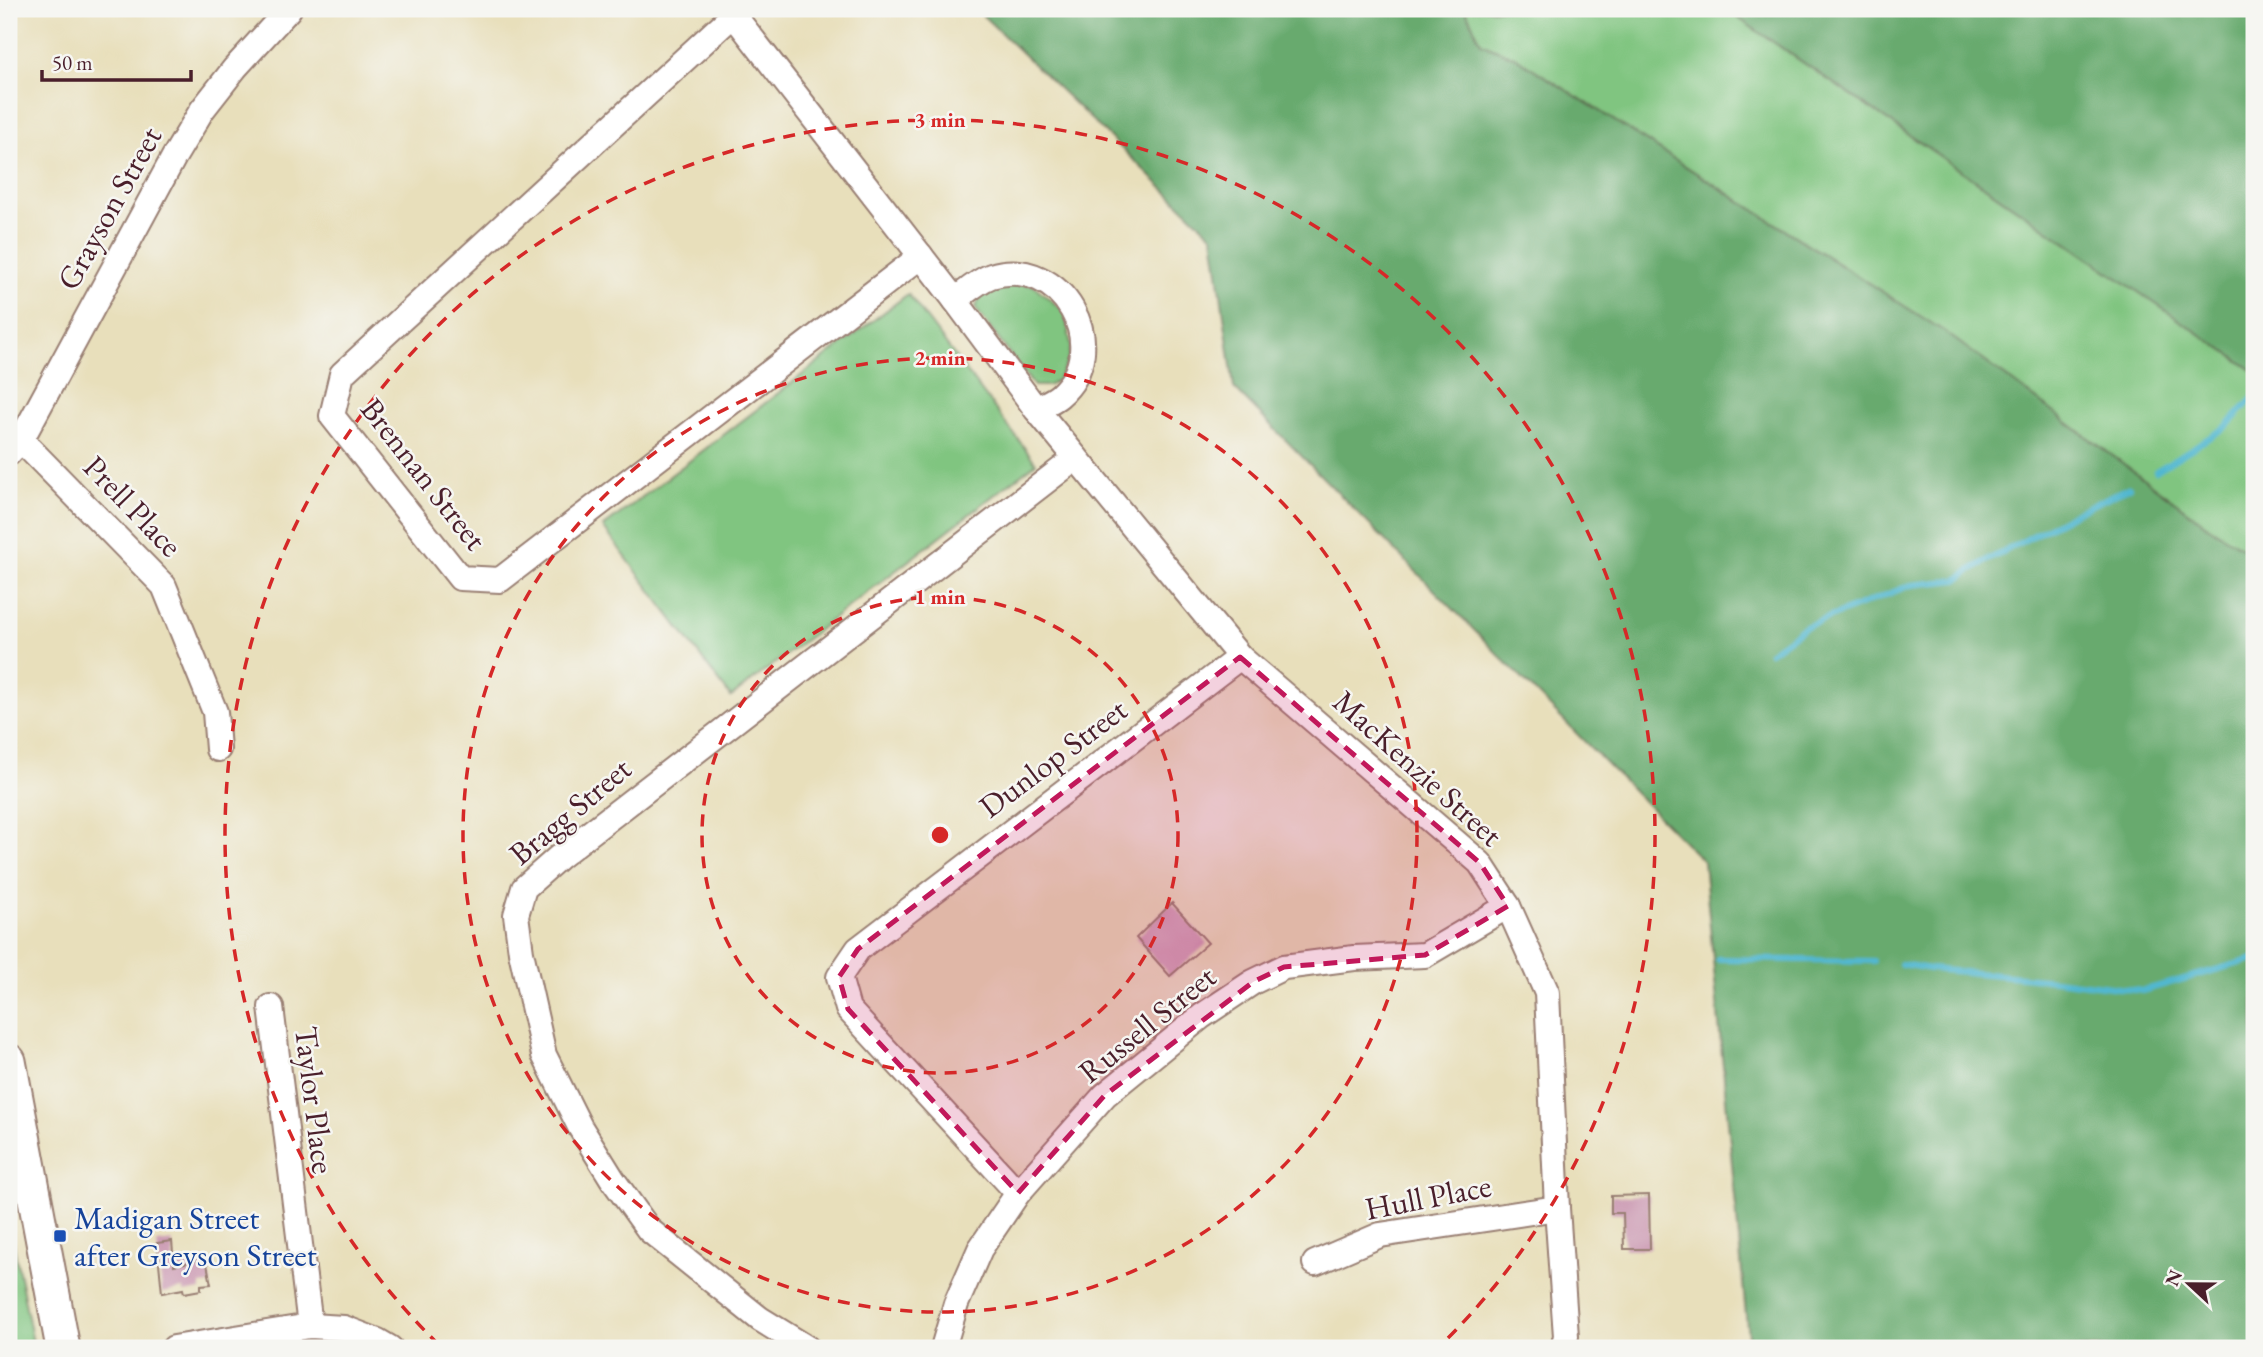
<svg xmlns="http://www.w3.org/2000/svg" width="2263" height="1357" viewBox="0 0 2263 1357" font-family="'EB Garamond',serif">
	<style>
		.green { fill: #80c580; stroke: #657256; stroke-width: 2 }
		.forest { fill: #68aa6e; stroke: #59644c; stroke-width: 2 }
		.lines { fill: none; stroke-linecap: round; stroke-linejoin: round }
		.stream { stroke: #51b7d0; stroke-width: 6 }
		.building { fill: #ca97b1 }
		.street-casing { stroke: #997f73; stroke-width: 28 }
		.secondary-casing { stroke: #997f73; stroke-width: 37 }
		.street { stroke: #fff; stroke-width: 24 }
		.secondary { stroke: #fff; stroke-width: 33 }
		.marked { fill: #c2185b; fill-opacity: 0.2; stroke: #c2185b; stroke-width: 5; stroke-dasharray: 14 9; stroke-linejoin: round }
		.ring { fill: none; stroke: #d62828; stroke-width: 3.5; stroke-dasharray: 12 9 }
		.transit-dot { fill: #1a4fb4; stroke: #f6f6f2; stroke-width: 2.5 }
		.labels { text-anchor: middle; stroke-width: 5; stroke-linejoin: round; paint-order: stroke }
		.street-label { font-size: 32px; fill: #4a1f2b; stroke: #f6f6f2 }
		.transit-label { font-size: 32px; fill: #164399; stroke: #f6f6f2; text-anchor: start }
		.centre { fill: #d62828; stroke: #f6f6f2; stroke-width: 3.5 }
		.ring-label { font-size: 21px; text-anchor: middle; font-weight: bold; fill: #d62828; stroke: #f6f6f2; stroke-width: 5; stroke-linejoin: round; paint-order: stroke }
	</style>
	<rect width="100%" height="100%" fill="#f6f6f2"/>
	<filter id="ink" filterUnits="userSpaceOnUse"><feTurbulence type="fractalNoise" baseFrequency=".0143" numOctaves="2"/><feDisplacementMap in="SourceGraphic" scale="14" xChannelSelector="R" yChannelSelector="G"/><feConvolveMatrix kernelMatrix="1 2 1 2 8 2 1 2 1" color-interpolation-filters="sRGB"/></filter>
	<filter id="wash" filterUnits="userSpaceOnUse"><feTurbulence type="fractalNoise" baseFrequency=".00686" numOctaves="4" result="noise"/><feDisplacementMap in="SourceGraphic" scale="28" xChannelSelector="R" yChannelSelector="G"/><feGaussianBlur stdDeviation="1.57" result="paint"/><feColorMatrix in="noise" values="0 0 0 0 0 0 0 0 0 0 0 0 0 0 0 0 0 1.4 0 .05"/><feComposite in="paint" operator="in"/></filter>
	<g filter="url(#wash)">
		<rect width="100%" height="100%" fill="#e8dfbb"/>
		<!-- green -->
		<g class="green">
			<polygon points="1465,9 1725,9 2254,371 2254,555 2209,527 1945,332 1516,58 1481,43"/>
			<polygon points="999,283 1033,285 1065,312 1071,345 1068,360 1058,380 1048,386 1034,386 975,308 984,291"/>
			<polygon points="908,294 1036,463 731,697 603,527"/>
			<polygon points="9,1221 34,1348 9,1348"/>
		</g>
		<!-- forest -->
		<g class="forest">
			<polygon points="976,9 1465,9 1481,43 1516,58 1945,332 2209,527 2254,555 2254,1348 1749,1348 1704,862 1234,388 1213,236"/>
			<polygon points="1725,9 2254,9 2254,371"/>
		</g>
		<g class="lines">
			<!-- stream -->
			<g class="stream">
				<polyline points="2156,471 2226,427 2254,397"/>
				<polyline points="1770,652 1805,627 1911,585 1957,580 1977,566 2073,514 2130,487"/>
				<polyline points="1718,959 1873,961"/>
				<polyline points="1901,964 1930,969 2055,980 2142,991 2254,959"/>
			</g>
		</g>
		<g id="blocks">
			<!-- building -->
			<g class="building">
				<polygon points="1172,903 1208,943 1170,976 1136,938"/>
				<polygon points="1649,1195 1650,1249 1624,1249 1623,1213 1611,1213 1611,1196"/>
				<polygon points="172,1241 174,1265 206,1259 211,1284 201,1285 201,1290 184,1293 183,1289 162,1293 157,1243"/>
			</g>
		</g>
	</g>
	<g filter="url(#ink)">
		<use href="#blocks" fill-opacity="0" stroke="#997f73" stroke-width="2"/>
		<g class="lines">
			<defs>
				<g id="street">
					<polyline points="729,9 955,300 1036,409 1240,657 1480,863 1508,906 1547,993 1557,1208 1566,1336 1563,1348"/>
					<polyline points="733,15 342,374 332,416 460,578 500,580 921,256"/>
					<path d="M 955,300 C 967,291 978,281 991,276 C 1061,254 1115,348 1059,396 C 1053,401 1043,405 1036,409"/>
					<polyline points="21,440 164,586 215,712 218,749"/>
					<polyline points="9,453 21,440 174,157 202,110 235,68 289,9"/>
					<polyline points="271,1007 310,1326"/>
					<polyline points="1018,1193 848,1009 839,977 858,949 1240,657"/>
					<polyline points="1315,1263 1380,1235 1557,1208"/>
					<polyline points="174,1348 310,1326 344,1328 378,1341 390,1348"/>
					<polyline points="807,1348 760,1319 649,1230 613,1180 580,1127 544,1055 521,952 516,915 524,888 559,857 1076,458"/>
					<polyline points="943,1348 956,1304 980,1249 1018,1193 1105,1095 1202,1016 1253,982 1284,967 1354,958 1425,955 1508,906"/>
				</g>
				<polyline id="secondary" points="9,1061 63,1348"/>
			</defs>
			<!-- street casing -->
			<use href="#street" class="street-casing"/>
			<!-- secondary casing -->
			<use href="#secondary" class="secondary-casing"/>
			<!-- street -->
			<use href="#street" class="street"/>
			<!-- secondary -->
			<use href="#secondary" class="secondary"/>
		</g>
	</g>
	<!-- marked area -->
	<path class="marked" d="M 1240,657 L 1480,863 L 1508,906 L 1425,955 L 1284,967 L 1253,982 L 1105,1095 L 1018,1193 L 848,1009 L 839,977 L 858,949 Z"/>
	<!-- distance rings -->
	<g class="ring">
		<circle cx="940" cy="835" r="238"/>
		<circle cx="940" cy="835" r="477"/>
		<path d="M439 1345A715 715 0 1 1 1441 1345"/>
	</g>
	<!-- markers -->
	<rect class="transit-dot" x="53" y="1229" width="14" height="14" rx="3.5"/>
	<g class="labels">
		<!-- street labels -->
		<g class="street-label">
			<text transform="translate(109 208) rotate(-61)" y="11">Grayson Street</text>
			<text transform="translate(424 474) rotate(52)" y="11">Brennan Street</text>
			<text transform="translate(133 506) rotate(46)" y="11">Prell Place</text>
			<text transform="translate(1053 758) rotate(-37)" y="11">Dunlop Street</text>
			<text transform="translate(1418 768) rotate(42)" y="11">MacKenzie Street</text>
			<text transform="translate(570 811) rotate(-40)" y="11">Bragg Street</text>
			<text transform="translate(1147 1024) rotate(-39)" y="11">Russell Street</text>
			<text transform="translate(315 1100) rotate(83)" y="11">Taylor Place</text>
			<text transform="translate(1428 1197) rotate(-11)" y="11">Hull Place</text>
		</g>
		<!-- transit labels -->
		<g class="transit-label">
			<text x="74" y="1229">Madigan Street<tspan x="74" dy="37">after Greyson Street</tspan></text>
		</g>
	</g>
	<circle cx="940" cy="835" r="10" class="centre"/>
	<g class="ring-label">
		<text x="940" y="127">3 min</text>
		<text x="940" y="365">2 min</text>
		<text x="940" y="604">1 min</text>
	</g>
	<!-- margin -->
	<rect width="2263" height="1357" fill="none" stroke="#f6f6f2" stroke-width="35"/>
	<!-- north arrow -->
	<g transform="translate(2189 1284) rotate(292)" stroke="#f6f6f2" stroke-width="5" paint-order="stroke">
	<path d="M0-5L12 26L0 18L-12 26Z" fill="#4a1f2b"/>
	<text y="-10" font-size="19" font-weight="bold" text-anchor="middle" fill="#4a1f2b">N</text>
	</g>
	<!-- scale -->
	<path d="M42 70v10h149v-10" fill="none" stroke="#4a1f2b" stroke-width="3.5"/>
	<text x="52" y="70" font-size="21" fill="#4a1f2b" stroke="#f6f6f2" stroke-width="5" paint-order="stroke">50 m</text>
</svg>
